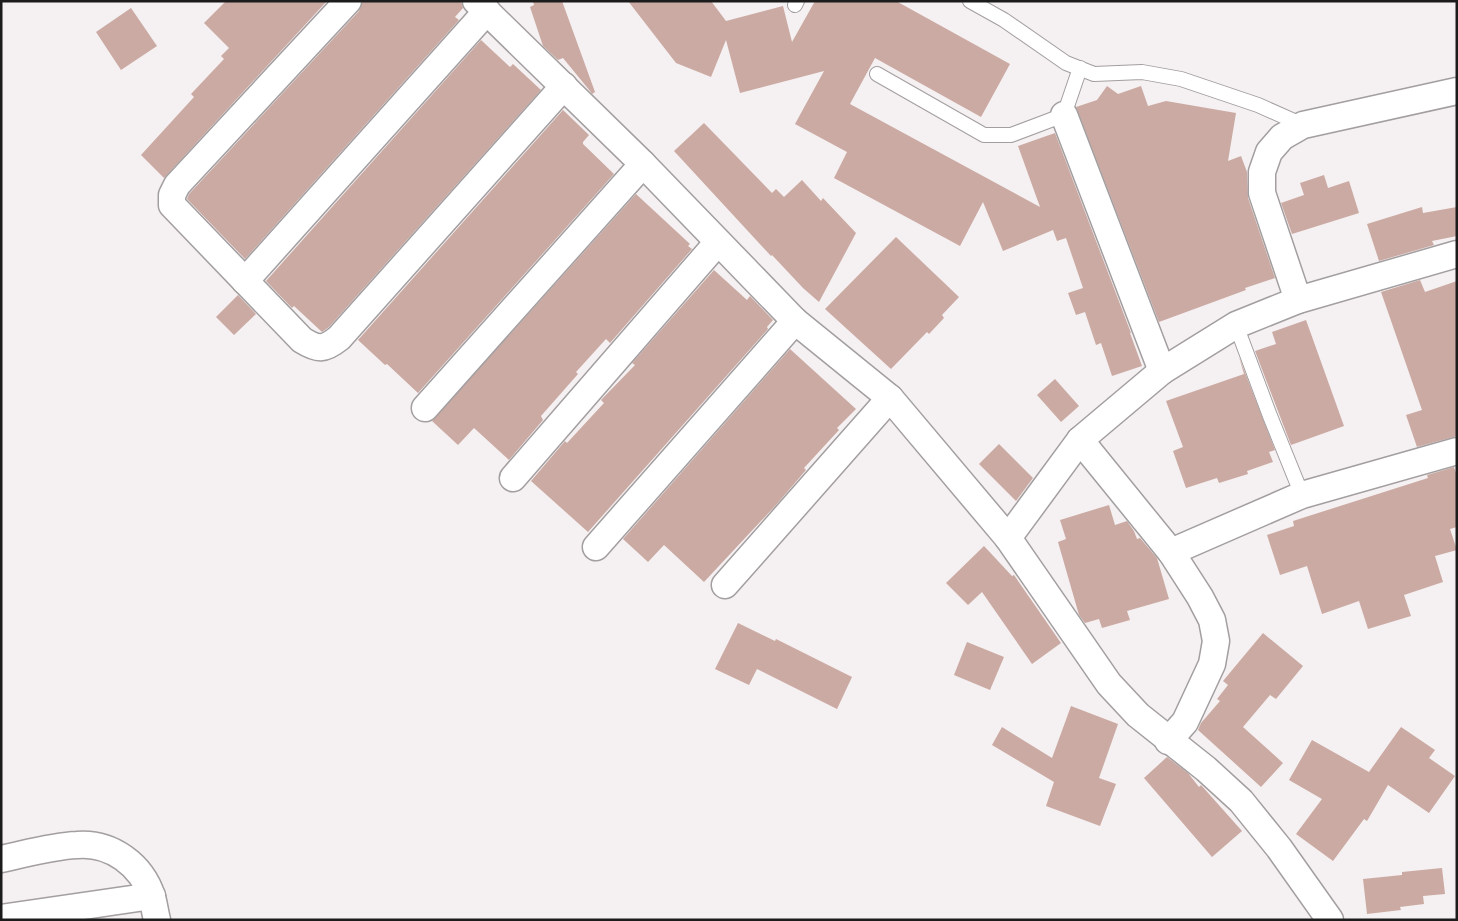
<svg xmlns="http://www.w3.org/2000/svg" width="1458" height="921" viewBox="0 0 1458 921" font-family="'DejaVu Sans',sans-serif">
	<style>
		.building { fill: #cbaaa3 }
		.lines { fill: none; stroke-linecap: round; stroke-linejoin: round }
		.lane-casing { stroke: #a39e9f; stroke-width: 16 }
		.street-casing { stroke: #a39e9f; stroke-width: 29 }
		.lane { stroke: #fff; stroke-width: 14 }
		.street { stroke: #fff; stroke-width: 26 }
	</style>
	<rect width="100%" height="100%" fill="#f5f0f1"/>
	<!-- building -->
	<g class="building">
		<polygon points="226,1 327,1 164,178 141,155 194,97 191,94 224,59 221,56 229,48 204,23"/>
		<polygon points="363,1 461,1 463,8 455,17 459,20 245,259 187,199 189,194 359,11"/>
		<polygon points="533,1 562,1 595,92 592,94 590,91 563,58 558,60 543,46 530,7 534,5"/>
		<polygon points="628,1 711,1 726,21 783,6 792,42 815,1 896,1 1010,64 981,117 875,58 850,104 1040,207 1018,146 1055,133 1131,333 1130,333 1142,366 1112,376 1101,343 1096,345 1085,312 1076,315 1068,293 1083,288 1066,238 1057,241 1053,230 1003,251 983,202 960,246 834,178 847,152 795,124 824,71 740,93 726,40 711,77 676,63"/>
		<polygon points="131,8 157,46 121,70 96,32"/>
		<polygon points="481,40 510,67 513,64 541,90 329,327 322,332 294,306 292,308 266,281"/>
		<polygon points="1107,86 1118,94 1141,86 1148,106 1166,101 1236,113 1228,161 1241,156 1247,172 1248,198 1275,278 1245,288 1246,290 1159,322 1076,107 1097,100"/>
		<polygon points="563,110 589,135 583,142 583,144 614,174 418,393 387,364 385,365 358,340"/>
		<polygon points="704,123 772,193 776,189 784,197 802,180 821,201 823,198 856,233 819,302 803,288 772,255 771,256 674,151"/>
		<polygon points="1324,175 1328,188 1349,181 1359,213 1292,234 1281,203 1304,195 1300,183"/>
		<polygon points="636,194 690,244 688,246 692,249 610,343 606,339 576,372 578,374 541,416 543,420 509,460 474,428 458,445 432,421"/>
		<polygon points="1422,207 1423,213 1457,207 1457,236 1432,241 1434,245 1379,261 1367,224"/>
		<polygon points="896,237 959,297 942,315 944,318 929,334 927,332 891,369 825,309"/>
		<polygon points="714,270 747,300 750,296 773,320 767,327 768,329 588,532 531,481 565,441 567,443 604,403 601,400 635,365 632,363"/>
		<polygon points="1420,280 1425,292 1457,281 1457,436 1417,447 1406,415 1422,410 1381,292"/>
		<polygon points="238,295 256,314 234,335 216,317"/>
		<polygon points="1306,320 1344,426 1291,445 1255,351 1276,344 1272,332"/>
		<polygon points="790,349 856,409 837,428 839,430 804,468 806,470 776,505 704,582 664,545 648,562 623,539"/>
		<polygon points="1239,357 1275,450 1269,452 1273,462 1247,471 1248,474 1219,483 1217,478 1186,488 1173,451 1183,447 1166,401 1244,374"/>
		<polygon points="1055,379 1079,406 1061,422 1037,395"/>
		<polygon points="999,444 1033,478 1016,501 979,464"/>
		<polygon points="1454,467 1457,476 1457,527 1450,529 1457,550 1435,556 1443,582 1404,595 1411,616 1368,629 1359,601 1322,614 1307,566 1280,575 1267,535 1294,526 1293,521 1428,478 1427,475"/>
		<polygon points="1109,505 1115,525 1127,521 1134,531 1137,539 1140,538 1157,558 1169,599 1127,611 1130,620 1102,628 1099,619 1085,623 1079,615 1058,542 1066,539 1060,520"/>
		<polygon points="984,546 1012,576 1014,575 1061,643 1032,664 982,592 968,605 946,583"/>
		<polygon points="738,623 775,641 776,639 852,677 837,709 757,669 749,685 715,669"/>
		<polygon points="1263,633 1303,666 1276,699 1270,695 1243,727 1283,763 1261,787 1198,730 1201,723 1220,701 1217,699 1228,685 1223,681"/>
		<polygon points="967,642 1004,657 990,690 954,675"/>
		<polygon points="1071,706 1118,724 1099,778 1116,784 1100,826 1046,806 1054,782 992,745 1002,727 1052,758"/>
		<polygon points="1401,727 1435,750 1429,758 1455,776 1429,813 1388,785 1367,821 1364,819 1333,861 1296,834 1322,799 1289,780 1312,740 1369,772"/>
		<polygon points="1167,757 1188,773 1199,787 1201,785 1242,831 1212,857 1144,778"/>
		<polygon points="1442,868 1445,894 1423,896 1424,904 1400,907 1401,910 1367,914 1363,879 1402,875 1402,872"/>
	</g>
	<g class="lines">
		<defs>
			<g id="lane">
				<polyline points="970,1 1004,20 1066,63 1094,74 1142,72 1181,79 1258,105 1303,125"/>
				<polyline points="795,5 797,1"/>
				<polyline points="877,74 984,135 1011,135 1064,115 1080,68"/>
				<polyline points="1236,325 1270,416 1302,495"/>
			</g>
			<g id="street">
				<path d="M 348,1 L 177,185 L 172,195 L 172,205 L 302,340 C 318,350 324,350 339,338 L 564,86"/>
				<polyline points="476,1 643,164 795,321 890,398 1008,538 1109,684 1138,715 1206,769 1241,801 1279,848 1330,920"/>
				<polyline points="1064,115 1162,371 1236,325 1298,300 1457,254"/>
				<polyline points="245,281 487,11"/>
				<polyline points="1298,300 1262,193 1262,172 1269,152 1282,137 1303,125 1457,91"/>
				<polyline points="425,408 643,164"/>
				<polyline points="1080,440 1171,552 1200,597 1212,620 1216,641 1212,664 1185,722 1168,741"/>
				<polyline points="513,478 718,242"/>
				<polyline points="1008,538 1080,440 1162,371"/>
				<polyline points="596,547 795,321"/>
				<polyline points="1171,552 1302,495 1457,451"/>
				<polyline points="725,585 890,398"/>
				<path d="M 1,859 C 25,854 52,846 77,845 C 111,842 142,865 152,897 C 154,904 155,912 157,920"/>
				<polyline points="1,918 152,896"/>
			</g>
		</defs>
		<!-- lane casing -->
		<use href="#lane" class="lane-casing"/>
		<!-- street casing -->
		<use href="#street" class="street-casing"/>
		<!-- lane -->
		<use href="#lane" class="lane"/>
		<!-- street -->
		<use href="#street" class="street"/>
	</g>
	<!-- border -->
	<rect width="1458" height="921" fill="none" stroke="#1d1c1c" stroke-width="5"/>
</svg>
